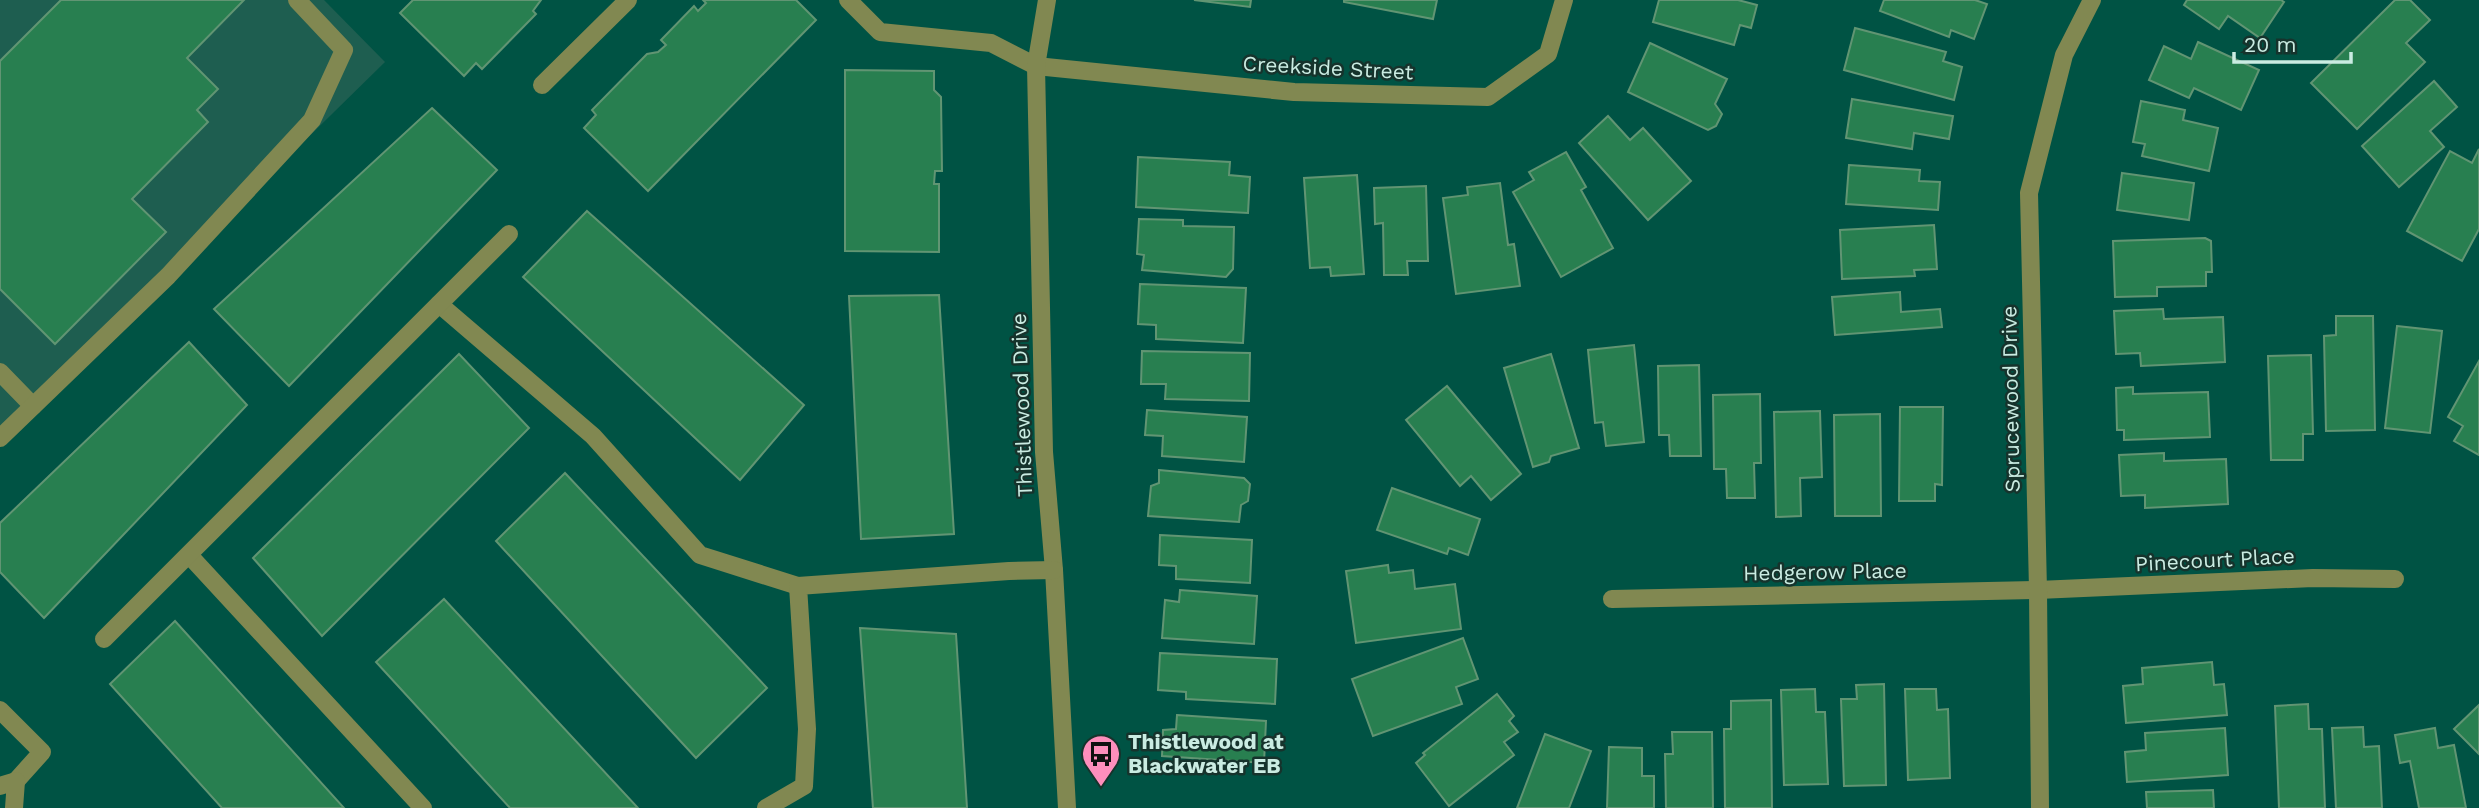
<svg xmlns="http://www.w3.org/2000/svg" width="2479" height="808" viewBox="0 0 2479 808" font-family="'Work Sans',sans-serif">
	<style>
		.built { fill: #1e5e50 }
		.building { fill: #287f50; stroke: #619573; stroke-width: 2 }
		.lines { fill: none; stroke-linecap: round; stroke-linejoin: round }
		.minor { stroke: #818851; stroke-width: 18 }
		.labels { text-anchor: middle; stroke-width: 5; stroke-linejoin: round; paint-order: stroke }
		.street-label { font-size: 21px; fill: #caece2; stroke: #16332c }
		.poi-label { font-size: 21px; font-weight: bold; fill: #caece2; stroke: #16332c; text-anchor: start }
	</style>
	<rect width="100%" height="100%" fill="#005344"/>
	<!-- built -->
	<polygon class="built" points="0,0 324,0 385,62 0,440"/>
	<!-- building -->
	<g class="building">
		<polygon points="61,0 244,0 187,58 218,89 197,110 208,122 132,199 166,232 55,344 0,289 0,61"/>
		<polygon points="413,0 541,0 533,11 536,14 482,69 476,63 464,76 400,13"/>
		<polygon points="703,0 796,0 816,20 648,191 584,128 596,115 592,110 647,54 658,52 666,45 661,40 694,6 698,11 706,3"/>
		<polygon points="1194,0 1251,0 1250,7"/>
		<polygon points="1344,0 1437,0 1433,19 1344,2"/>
		<polygon points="1659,0 1738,0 1757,5 1751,28 1740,25 1734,45 1653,22"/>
		<polygon points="1884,0 1975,0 1987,4 1974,39 1951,30 1949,37 1880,11"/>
		<polygon points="2187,0 2281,0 2284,2 2260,38 2228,16 2219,29 2184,5"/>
		<polygon points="2395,0 2410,0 2430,20 2406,43 2425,62 2357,129 2311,83"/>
		<polygon points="1855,28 1946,52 1943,61 1962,67 1954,100 1844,70"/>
		<polygon points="2198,42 2259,70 2241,110 2194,88 2189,98 2149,80 2164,46 2191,59"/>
		<polygon points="1650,43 1727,79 1715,104 1722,114 1716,126 1708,130 1628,92"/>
		<polygon points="845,70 934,71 934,90 941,97 942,171 935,171 934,184 939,184 939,252 845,251"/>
		<polygon points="2434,81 2457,107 2430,131 2444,147 2399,187 2362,146"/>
		<polygon points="1852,99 1953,116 1949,139 1914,133 1912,149 1846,138"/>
		<polygon points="2141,101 2185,110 2183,120 2218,128 2209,171 2142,156 2145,144 2133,142"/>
		<polygon points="432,108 497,170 289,386 214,309"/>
		<polygon points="1608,116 1630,140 1643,128 1691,181 1648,220 1579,143"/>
		<polygon points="2479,149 2479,229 2462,261 2407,231 2450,151 2472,163"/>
		<polygon points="1566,152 1586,187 1581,190 1613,248 1561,277 1513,192 1534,180 1529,172"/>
		<polygon points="1138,157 1230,162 1229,175 1250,177 1248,213 1136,207"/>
		<polygon points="1849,165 1920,170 1919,181 1940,182 1938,210 1846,204"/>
		<polygon points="2122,173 2194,183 2189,220 2117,210"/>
		<polygon points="1357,175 1364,274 1331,276 1330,267 1310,268 1304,178"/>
		<polygon points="1500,183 1508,245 1514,244 1520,286 1456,294 1443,198 1468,195 1467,187"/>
		<polygon points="1426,186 1428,261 1407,261 1408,275 1384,275 1383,223 1375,224 1374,188"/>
		<polygon points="587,211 804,405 740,480 523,277"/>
		<polygon points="1139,219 1183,220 1183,226 1234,227 1233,269 1226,277 1142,270 1144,255 1137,254"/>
		<polygon points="1934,225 1937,269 1914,270 1915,276 1842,279 1840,230"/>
		<polygon points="2205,238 2211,241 2212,272 2206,272 2206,286 2157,287 2157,296 2115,297 2113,241"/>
		<polygon points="1140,284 1246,288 1243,343 1156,339 1156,325 1138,324"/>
		<polygon points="1900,292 1901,312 1940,309 1942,327 1835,335 1832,297"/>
		<polygon points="939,295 954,534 861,539 849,296"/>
		<polygon points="2163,309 2164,319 2223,317 2225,362 2141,366 2140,353 2116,354 2114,311"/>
		<polygon points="2336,316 2373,316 2375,430 2326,431 2324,336 2336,335"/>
		<polygon points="2397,326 2442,331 2430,433 2385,428"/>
		<polygon points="189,342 247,405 44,618 0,572 0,523"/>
		<polygon points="1634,345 1644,442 1606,446 1603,422 1595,423 1588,350"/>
		<polygon points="1142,351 1250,353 1249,401 1165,399 1166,384 1141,384"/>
		<polygon points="459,354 529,428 322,636 253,558"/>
		<polygon points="1551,354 1579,448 1551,456 1549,462 1533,467 1504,368"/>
		<polygon points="2311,355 2313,434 2303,434 2303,460 2271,460 2268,356"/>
		<polygon points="2479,361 2479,455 2454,441 2463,426 2448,417"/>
		<polygon points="1699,365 1701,456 1670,456 1669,435 1659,435 1658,366"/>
		<polygon points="1447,386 1521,474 1491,500 1471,476 1460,486 1406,420"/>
		<polygon points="2133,387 2133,394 2208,392 2210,437 2124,440 2124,430 2117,430 2116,388"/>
		<polygon points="1760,394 1761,463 1754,463 1755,498 1727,498 1726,469 1714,469 1713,395"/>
		<polygon points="1900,407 1943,407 1942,485 1935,484 1935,501 1899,501"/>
		<polygon points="1147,410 1247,417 1244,462 1162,456 1163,436 1145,435"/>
		<polygon points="1820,411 1822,477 1800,478 1801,516 1776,517 1774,412"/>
		<polygon points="1880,414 1881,516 1835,516 1834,415"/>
		<polygon points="2164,453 2164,461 2226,459 2228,504 2145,508 2145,495 2121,496 2119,455"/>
		<polygon points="1159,470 1244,478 1250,484 1248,501 1241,505 1239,522 1148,516 1151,486 1159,483"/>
		<polygon points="565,473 767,688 696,758 496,541"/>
		<polygon points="1392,488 1480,519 1468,555 1449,548 1447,554 1377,530"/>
		<polygon points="1160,535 1252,540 1250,583 1176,579 1176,566 1159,565"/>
		<polygon points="1388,565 1389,573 1413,570 1415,589 1455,584 1461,629 1356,643 1346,571"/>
		<polygon points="1180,590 1257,596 1254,644 1162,638 1165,600 1179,602"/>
		<polygon points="444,599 638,808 510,808 376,662"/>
		<polygon points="175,621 344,808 222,808 110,684"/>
		<polygon points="860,628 956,634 967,808 873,808"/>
		<polygon points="1463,638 1478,679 1456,687 1462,704 1373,736 1352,679"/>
		<polygon points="1160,653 1277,659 1275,704 1186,699 1186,692 1158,690"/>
		<polygon points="2212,662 2214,685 2224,684 2227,715 2126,723 2123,686 2143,684 2142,668"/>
		<polygon points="1884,684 1886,785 1844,786 1841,699 1857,699 1856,685"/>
		<polygon points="1815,689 1816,712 1825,712 1828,784 1784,785 1781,690"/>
		<polygon points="1905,689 1936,689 1937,710 1948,709 1950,778 1908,780"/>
		<polygon points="1497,694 1514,716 1509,721 1518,732 1504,742 1514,755 1449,806 1416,763 1425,755 1423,753"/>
		<polygon points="1771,700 1772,808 1725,808 1724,729 1731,729 1731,701"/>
		<polygon points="2308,704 2309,729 2322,729 2325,808 2279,808 2275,706"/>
		<polygon points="2479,705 2479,754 2454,729"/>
		<polygon points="1177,715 1266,721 1264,763 1162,756 1163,730 1176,729"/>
		<polygon points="2363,727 2364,747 2379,746 2382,808 2336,808 2332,728"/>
		<polygon points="2225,728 2228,775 2127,782 2125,752 2146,750 2145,733"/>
		<polygon points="2435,728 2438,748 2454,745 2466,808 2419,808 2410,761 2400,763 2395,735"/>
		<polygon points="1672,732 1712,732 1713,808 1666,808 1665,754 1673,754"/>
		<polygon points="1545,734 1591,751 1569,808 1517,808"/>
		<polygon points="1609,747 1642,748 1642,776 1654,776 1654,808 1607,808"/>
		<polygon points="2213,790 2214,808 2147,808 2146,792"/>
	</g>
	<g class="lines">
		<!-- minor -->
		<g class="minor">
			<polyline points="848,0 880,32 991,43 1036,66 1294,92 1488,97 1548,54 1564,0"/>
			<polyline points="1047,0 1036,66 1044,452 1054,570 1067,808"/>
			<polyline points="542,85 628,0"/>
			<polyline points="439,304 593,436 700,555 798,586"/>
			<polyline points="0,372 33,406"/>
			<polyline points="0,438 168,276 312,120 344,50 297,0"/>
			<polyline points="189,555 423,808"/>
			<polyline points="1612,599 2038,590 2313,578 2395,579"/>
			<polyline points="104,639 509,234"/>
			<polyline points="0,710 42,752 16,781"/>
			<polyline points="0,786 16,781 14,808"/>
			<polyline points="766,808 804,786 807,729 798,586 1009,571 1054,570"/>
			<polyline points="2040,808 2038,590 2029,193 2064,55 2092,0"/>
		</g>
	</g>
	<!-- icons -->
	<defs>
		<symbol id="bus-pin" viewBox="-11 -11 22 30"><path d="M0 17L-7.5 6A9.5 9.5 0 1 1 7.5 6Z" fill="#fe8ebc" stroke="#16332c"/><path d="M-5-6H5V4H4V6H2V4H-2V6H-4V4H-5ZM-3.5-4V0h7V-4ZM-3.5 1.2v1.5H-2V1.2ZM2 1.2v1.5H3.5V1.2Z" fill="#111"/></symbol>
	</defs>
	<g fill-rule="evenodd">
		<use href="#bus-pin" x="1079" y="732" width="44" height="60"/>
	</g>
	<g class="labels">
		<!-- street labels -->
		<g class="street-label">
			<text transform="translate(1328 68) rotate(3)" y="7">Creekside Street</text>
			<text transform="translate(2011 399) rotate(-91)" y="7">Sprucewood Drive</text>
			<text transform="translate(1022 405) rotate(-92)" y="7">Thistlewood Drive</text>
			<text transform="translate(2215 560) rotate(-3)" y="7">Pinecourt Place</text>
			<text transform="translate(1825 572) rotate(-1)" y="7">Hedgerow Place</text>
		</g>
		<!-- poi labels -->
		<g class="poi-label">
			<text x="1128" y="749">Thistlewood at<tspan x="1128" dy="24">Blackwater EB</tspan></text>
		</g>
	</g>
	<!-- scale -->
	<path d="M2234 52v10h117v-10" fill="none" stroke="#caece2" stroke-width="3.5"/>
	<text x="2244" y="52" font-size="21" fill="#caece2" stroke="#16332c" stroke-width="5" paint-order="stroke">20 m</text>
</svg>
